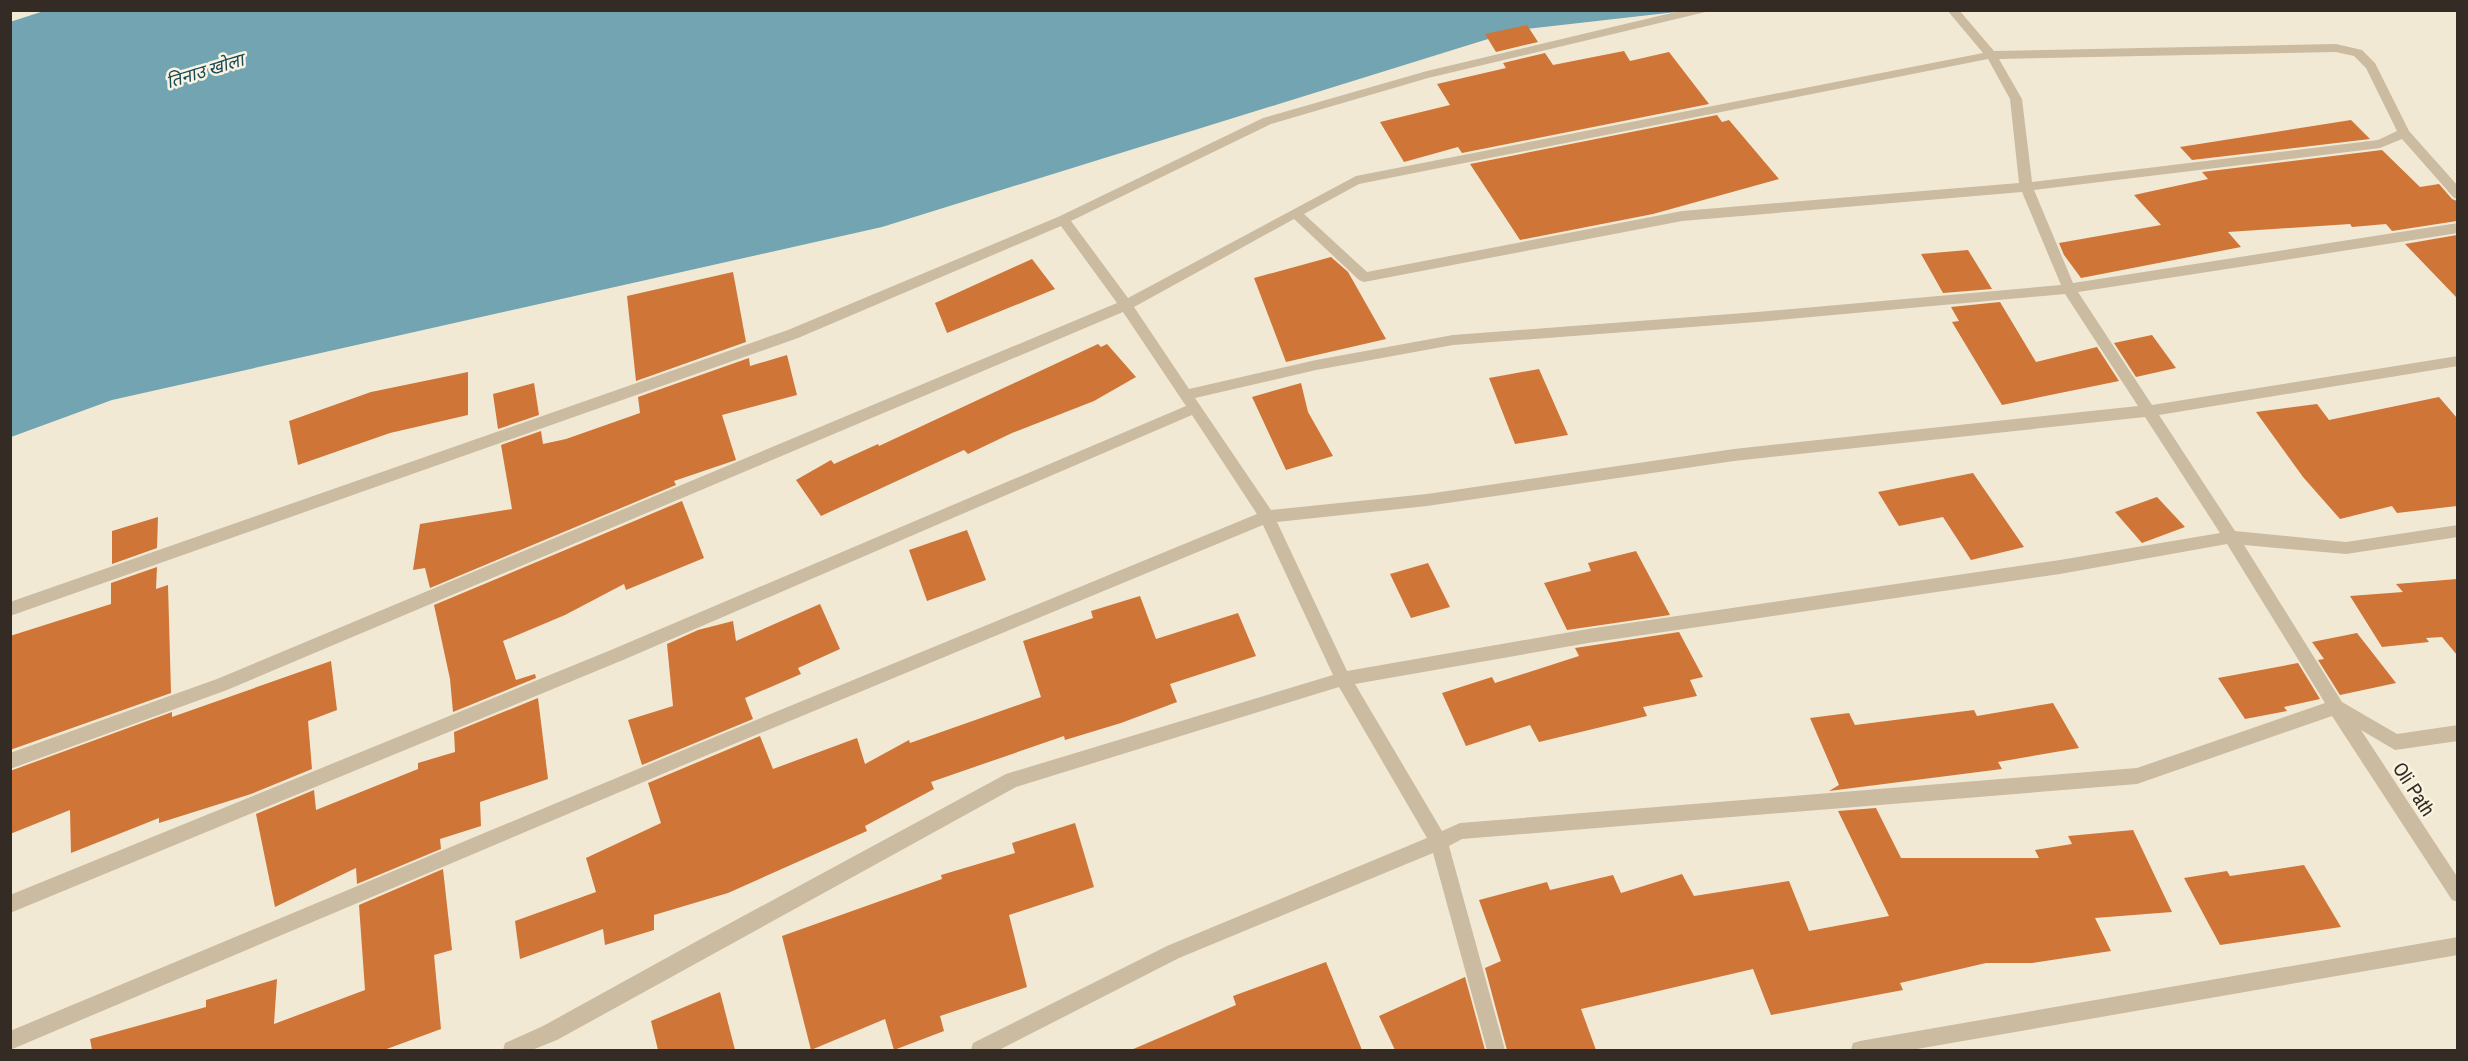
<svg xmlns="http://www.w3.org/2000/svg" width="2468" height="1061" viewBox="0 0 2468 1061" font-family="'Archivo Narrow','Noto Sans Devanagari',sans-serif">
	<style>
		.water { fill: #72a4b1 }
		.building { fill: #ce7537 }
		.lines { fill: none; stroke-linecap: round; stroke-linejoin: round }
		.minor { fill: #cabba1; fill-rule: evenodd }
		.labels { text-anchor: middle; stroke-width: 5; stroke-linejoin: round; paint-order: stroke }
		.far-water-label { font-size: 18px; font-style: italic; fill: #174957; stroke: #faf3e1 }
		.street-label { font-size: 20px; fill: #342c24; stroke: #faf3e1 }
	</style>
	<rect width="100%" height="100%" fill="#f2e9d5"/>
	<!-- water -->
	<polygon class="water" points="47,10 1685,11 1517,30 882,227 112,400 11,437 10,22"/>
	<!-- building -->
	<g class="building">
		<polygon points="1527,25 1538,42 1496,52 1485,34"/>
		<polygon points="1624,51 1630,61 1669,52 1709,104 1462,153 1458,147 1404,162 1380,122 1450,105 1437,84 1506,68 1503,63 1545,53 1553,65"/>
		<polygon points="1717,115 1722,122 1729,120 1779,179 1653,214 1520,240 1470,164"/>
		<polygon points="2351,120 2370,139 2192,160 2180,147"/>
		<polygon points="2382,150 2420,187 2439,184 2452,199 2457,201 2457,221 2392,231 2386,224 2352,227 2350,224 2228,232 2241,247 2081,278 2064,255 2059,243 2161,225 2134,195 2208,179 2202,172"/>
		<polygon points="2457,235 2457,298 2405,244"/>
		<polygon points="1968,250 1992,289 1943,293 1921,254"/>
		<polygon points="1331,257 1348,272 1386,339 1286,362 1254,278"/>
		<polygon points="1032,259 1055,289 947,333 935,303"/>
		<polygon points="733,272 746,342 636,381 627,296"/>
		<polygon points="2000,302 2036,362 2097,347 2119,381 2002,405 1952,322 1959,321 1951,307"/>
		<polygon points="2152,335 2176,368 2136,377 2114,343"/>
		<polygon points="1098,344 1101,347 1107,344 1136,377 1094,401 1012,433 968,454 964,450 821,516 796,480 831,460 834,464 878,444 879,446"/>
		<polygon points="787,355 797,395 722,415 736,460 674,481 676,485 430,588 425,568 413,570 420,524 512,509 501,445 541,431 543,444 566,439 640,413 638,397 749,358 750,366"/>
		<polygon points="1539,369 1568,435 1515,444 1489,378"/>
		<polygon points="468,372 468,415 390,433 298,465 289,421 371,392"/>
		<polygon points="534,383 539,415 498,429 493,394"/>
		<polygon points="1301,383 1308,412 1333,456 1286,470 1252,397"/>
		<polygon points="2439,397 2457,418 2457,506 2397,513 2392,506 2340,519 2303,477 2256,412 2317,404 2329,420"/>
		<polygon points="1973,473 2024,547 1971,560 1943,517 1899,526 1878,492"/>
		<polygon points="2157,497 2185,527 2142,543 2115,512"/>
		<polygon points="682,501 704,558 626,590 624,584 565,615 503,641 516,680 535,674 536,678 453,712 450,679 434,605"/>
		<polygon points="158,517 157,548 112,564 112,531"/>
		<polygon points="967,530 986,580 927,601 909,550"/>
		<polygon points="1636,551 1670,615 1567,630 1544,583 1591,571 1588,563"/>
		<polygon points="1428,563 1450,607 1411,618 1390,574"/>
		<polygon points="157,567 156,589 168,585 171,693 10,750 10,636 111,604 111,583"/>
		<polygon points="2457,579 2457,655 2442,637 2426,638 2429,642 2382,647 2350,596 2403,592 2396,584"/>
		<polygon points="1140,596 1156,639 1238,613 1256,656 1170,684 1177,702 1121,723 1065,740 1064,736 931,782 934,789 865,826 867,831 728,893 654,915 654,930 605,945 603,929 520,959 515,921 596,892 586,858 661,823 648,783 760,736 773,769 857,738 865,764 909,740 910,743 1041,697 1023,641 1093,618 1091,611"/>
		<polygon points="820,604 840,649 798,668 801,674 745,698 753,719 642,765 628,720 673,706 667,644 698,630 733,621 736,641"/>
		<polygon points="1679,632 1703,677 1690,680 1697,696 1643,707 1647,716 1539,742 1530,725 1466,746 1442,693 1492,677 1495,683 1579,656 1575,648"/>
		<polygon points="2357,633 2396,683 2340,695 2318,660 2324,659 2312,642"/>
		<polygon points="331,661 337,710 308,721 312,769 251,794 159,823 159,818 71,853 70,810 10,834 10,771 172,712 172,717"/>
		<polygon points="2298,663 2320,699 2284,707 2287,711 2245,719 2218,678"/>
		<polygon points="538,698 548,779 480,802 481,826 440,839 441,849 357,884 356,868 275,907 256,814 314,790 316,810 418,769 418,763 455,752 454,732"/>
		<polygon points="2053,703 2079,748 1998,762 2002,769 1829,791 1839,785 1810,718 1849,713 1855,725 1974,710 1977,716"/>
		<polygon points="1876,808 1901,858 2039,858 2035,850 2072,844 2068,836 2133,830 2172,912 2095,918 2111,951 2032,963 1986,963 1900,983 1903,990 1771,1015 1753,969 1581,1009 1596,1050 1507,1050 1485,968 1501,961 1479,900 1547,882 1550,890 1613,875 1621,893 1682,874 1694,896 1789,881 1809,931 1889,916 1838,811"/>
		<polygon points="1075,823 1094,887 1009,915 1027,987 940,1016 944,1031 894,1050 885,1019 811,1050 782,936 942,879 941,875 1015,853 1012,843"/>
		<polygon points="2304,865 2341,927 2220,945 2184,878 2227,871 2230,876"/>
		<polygon points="443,869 452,950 434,955 441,1029 384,1050 92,1050 90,1039 206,1007 206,1000 277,979 274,1024 365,990 359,905"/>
		<polygon points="1326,962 1362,1050 1131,1050 1236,1005 1233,996"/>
		<polygon points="1465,977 1485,1050 1395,1050 1379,1016"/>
		<polygon points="720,992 735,1050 658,1050 651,1021"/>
	</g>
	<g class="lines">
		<!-- minor -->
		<g class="minor">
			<path d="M 1684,10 L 1714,10 L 1428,78 L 1271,124 L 1071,221 L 1128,298 L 1356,176 L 1983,53 L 1947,10 L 1959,10 L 1994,51 L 2336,44 L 2362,50 L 2375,63 L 2409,131 L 2458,186 L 2458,199 L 2454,198 L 2402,139 L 2380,148 L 2034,190 L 2073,283 L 2458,223 L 2458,233 L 2078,292 L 2152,405 L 2458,356 L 2458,366 L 2159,415 L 2235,531 L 2346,542 L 2458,525 L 2458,537 L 2346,554 L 2244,545 L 2342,702 L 2397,734 L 2458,725 L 2458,741 L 2395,750 L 2361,730 L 2458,878 L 2458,902 L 2452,900 L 2332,716 L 2137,784 L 1462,839 L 1449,846 L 1505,1050 L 1487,1050 L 1433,853 L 1179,958 L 999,1050 L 971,1050 L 973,1043 L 1167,946 L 1427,838 L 1339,687 L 1016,787 L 557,1040 L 532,1050 L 503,1050 L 505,1043 L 543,1026 L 699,940 L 1006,774 L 1333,675 L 1263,525 L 705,756 L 10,1050 L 10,1031 L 693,746 L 1257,514 L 1192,415 L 623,660 L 10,913 L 10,895 L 611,650 L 1186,406 L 1123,312 L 227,690 L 10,769 L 10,753 L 217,679 L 1117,303 L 1061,226 L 798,338 L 10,616 L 10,602 L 788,330 L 1058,217 L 1263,118 L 1427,71 ZM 2336,52 L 2354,56 L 2366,68 L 2397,131 L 2378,140 L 2032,182 L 2022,99 L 1999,59 ZM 1988,59 L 2010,99 L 2019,183 L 1682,211 L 1367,272 L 1304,214 L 1359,184 ZM 2022,192 L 2061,285 L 1757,312 L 1453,335 L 1316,360 L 1189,389 L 1134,307 L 1294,219 L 1359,280 L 1364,282 L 1682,221 ZM 2065,294 L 2138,406 L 1734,449 L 1427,494 L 1271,510 L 1195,398 L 1316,370 L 1453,345 L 1757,322 ZM 2145,417 L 2220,533 L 2060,560 L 1588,629 L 1347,671 L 1277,522 L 1427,506 L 1734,461 ZM 2227,544 L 2325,703 L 2137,768 L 1460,823 L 1442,831 L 1355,684 L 1588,643 L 2060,574 Z"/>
			<polygon points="2458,937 2458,955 1911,1050 1851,1050 1853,1043 1860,1041"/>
		</g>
	</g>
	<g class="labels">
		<!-- far-water labels -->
		<g class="far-water-label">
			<text transform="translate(205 71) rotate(-17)" y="6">तिनाउ खोला</text>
		</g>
		<!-- street labels -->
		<g class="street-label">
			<text transform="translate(2414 789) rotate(57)" y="7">Oli Path</text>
		</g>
	</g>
	<!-- border -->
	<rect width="2468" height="1061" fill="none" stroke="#342c24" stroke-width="24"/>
</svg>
